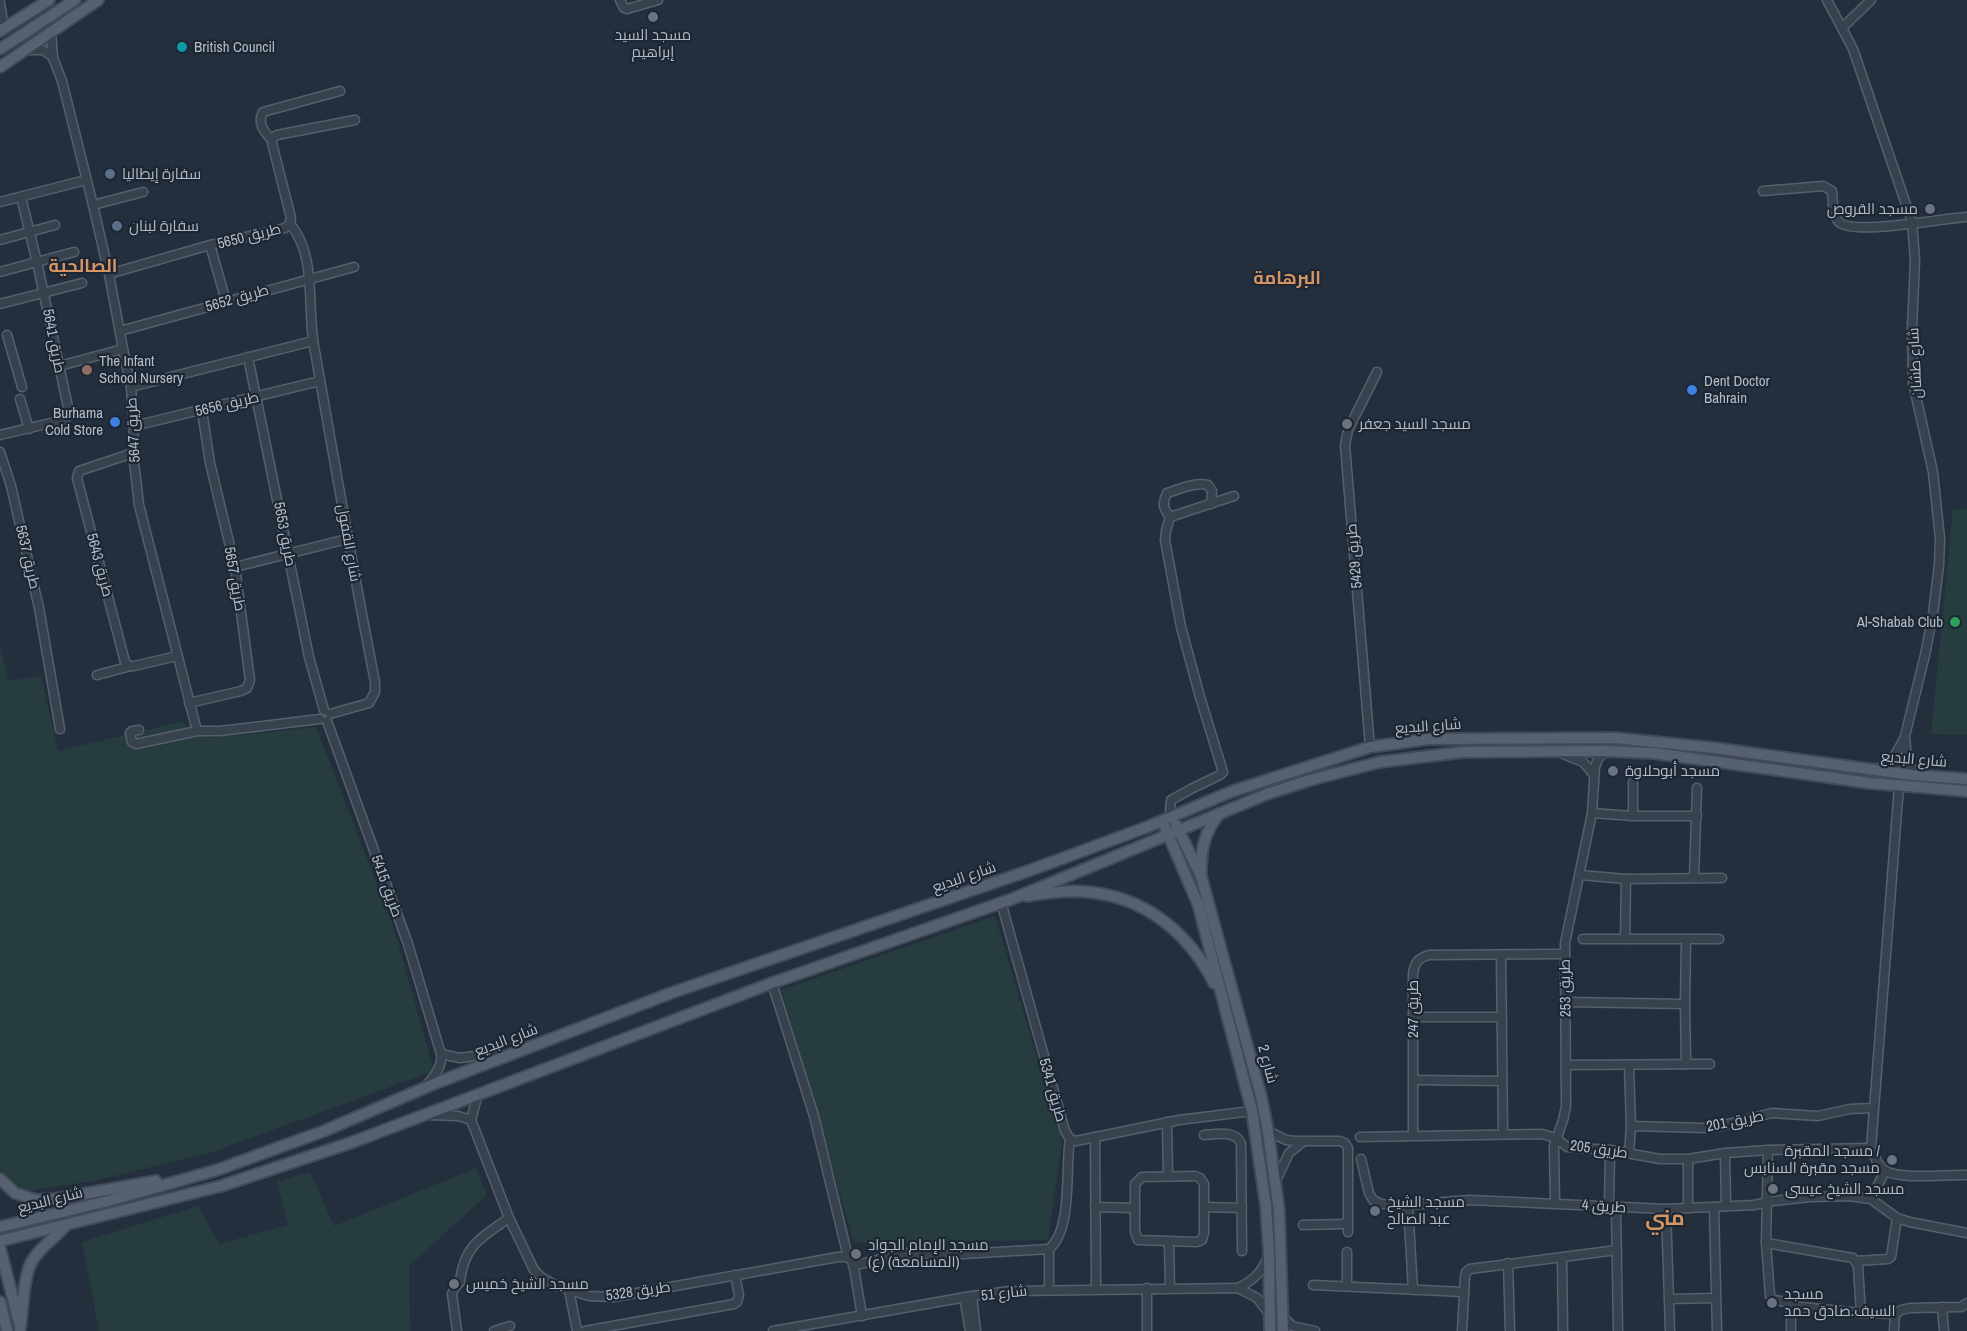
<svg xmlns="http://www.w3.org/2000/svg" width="1967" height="1331" viewBox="0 0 1967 1331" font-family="'Archivo Narrow',Cairo,sans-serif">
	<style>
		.green { fill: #263c3f }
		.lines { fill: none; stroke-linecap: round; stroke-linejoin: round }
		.minor-casing { stroke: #565f6c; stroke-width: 11 }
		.major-casing { stroke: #414a57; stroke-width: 14 }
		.minor { stroke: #38414e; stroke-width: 8 }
		.major { stroke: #56606e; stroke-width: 10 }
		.worship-dot { fill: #6b7280; stroke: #1d2633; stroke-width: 2 }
		.culture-dot { fill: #0f9aa8; stroke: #1d2633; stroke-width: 2 }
		.service-dot { fill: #5c6f8a; stroke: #1d2633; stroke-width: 2 }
		.education-dot { fill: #8d6e63; stroke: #1d2633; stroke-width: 2 }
		.shop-dot { fill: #3f7fe0; stroke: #1d2633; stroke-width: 2 }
		.leisure-dot { fill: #2e9e5b; stroke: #1d2633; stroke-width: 2 }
		.labels { text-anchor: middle; stroke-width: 4.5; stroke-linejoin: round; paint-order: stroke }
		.poi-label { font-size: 15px; fill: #b4bcc9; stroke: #1d2633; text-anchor: start }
		.street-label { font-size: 15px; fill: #b4bcc9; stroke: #1d2633 }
		.quarter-label { font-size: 18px; font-weight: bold; fill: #d59563; stroke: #1d2633 }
		.district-label { font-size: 21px; font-weight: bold; fill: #d59563; stroke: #1d2633 }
	</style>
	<rect width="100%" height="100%" fill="#242f3e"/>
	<!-- green -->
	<g class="green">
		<polygon points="1953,509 1967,509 1967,735 1931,734"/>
		<polygon points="0,645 8,681 41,676 58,751 180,722 211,738 316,727 394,928 434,1071 212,1152 93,1181 25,1191 5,1176 0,1166"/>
		<polygon points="995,916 1062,1142 1048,1240 854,1243 781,990"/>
		<polygon points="476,1168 487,1195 409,1266 410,1331 99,1331 82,1242 198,1206 219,1244 288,1225 277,1182 310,1172 334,1226"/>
	</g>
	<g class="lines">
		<defs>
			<g id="minor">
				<polyline points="620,0 624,8 627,9 658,0"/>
				<polyline points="1827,0 1853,49 1912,222 1915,260 1912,328 1913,383 1933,472 1940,539 1939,565 1933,614 1925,655 1905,736 1907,761 1913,770 1921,774"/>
				<polyline points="0,3 4,29"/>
				<polyline points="1843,27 1871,0"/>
				<polyline points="51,32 53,58 62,81 93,205 109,274 123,349 131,387 134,426 133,453 139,505 197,731"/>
				<polyline points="26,50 43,50 53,57"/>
				<path d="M 272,140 C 264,132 257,123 263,112 L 340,91"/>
				<path d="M 1763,191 L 1823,186 L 1832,191 C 1833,200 1832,215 1839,222 C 1852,236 1944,218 1967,217"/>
				<polyline points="0,202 86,180"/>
				<polyline points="93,205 143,192"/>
				<path d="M 290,224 C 317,255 307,309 314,346 C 334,458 353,571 375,682 L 375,692 L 369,703 L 330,714"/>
				<polyline points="0,240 55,225"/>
				<polyline points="210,245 226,301"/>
				<polyline points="0,272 74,252"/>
				<polyline points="109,274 210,245 285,228 289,225 291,218 272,143 272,138 277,135 355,120"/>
				<polyline points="0,304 82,283"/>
				<polyline points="120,331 354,267"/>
				<polyline points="7,335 22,387"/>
				<polyline points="248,357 309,657 324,710"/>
				<polyline points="59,366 123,349"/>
				<polyline points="131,387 313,341"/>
				<polyline points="20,399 29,429"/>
				<polyline points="134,426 320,381"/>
				<polyline points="0,435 63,420 67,417 69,412 37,262 21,197"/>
				<polyline points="0,452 11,486 39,608 60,729"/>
				<polyline points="133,453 79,471 77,478 125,662 129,666 134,666 177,656"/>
				<path d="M 1170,517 C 1163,508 1162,504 1167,493 C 1180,489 1194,482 1208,485 L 1212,491 L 1211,504"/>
				<polyline points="235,567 347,539"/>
				<polyline points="97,675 131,666"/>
				<polyline points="189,703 241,691 247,688 250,680 235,567 210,463 202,411"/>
				<path d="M 327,721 L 408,944 L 441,1054 C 443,1067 433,1078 425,1087"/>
				<polyline points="139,730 132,731 130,733 132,742 136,744 197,731 220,731 320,719"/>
				<polyline points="1370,747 1345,445 1348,430 1377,372"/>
				<polyline points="1563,754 1583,762 1594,775"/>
				<path d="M 1875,769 C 1892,765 1896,753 1904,739"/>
				<path d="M 1899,786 L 1871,1148 C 1874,1156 1878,1167 1886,1171 C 1901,1180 1948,1174 1967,1175"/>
				<polyline points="1592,813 1633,816 1697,816"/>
				<polyline points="1172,816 1170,811 1171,800 1193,788 1220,775 1223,772 1200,697 1181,627 1165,540 1166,531 1170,517 1234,496"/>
				<polyline points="1633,816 1633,782"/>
				<polyline points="1580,875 1626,879 1722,878"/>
				<polyline points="1694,878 1697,788"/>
				<polyline points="1001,902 1065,1131 1070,1139 1076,1141 1179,1120 1252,1111"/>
				<polyline points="1583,939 1719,939"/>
				<polyline points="1625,939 1626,879"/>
				<polyline points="1501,955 1503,1134"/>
				<polyline points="772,983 814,1116 848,1257"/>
				<polyline points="1566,1002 1685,1004"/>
				<polyline points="1413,1017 1502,1017"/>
				<polyline points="441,1054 460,1058 482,1055 505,1056"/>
				<polyline points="1686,1064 1685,1004 1686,941"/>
				<polyline points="1566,1065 1710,1064"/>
				<polyline points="1629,1066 1631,1126 1629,1153"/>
				<polyline points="1413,1080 1502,1081"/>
				<polyline points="478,1094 471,1120 509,1218 534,1270 541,1277 557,1286 589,1296 614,1297 838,1257 848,1257 853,1262 862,1316"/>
				<polyline points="430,1115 458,1116 471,1120"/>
				<polyline points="1167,1122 1168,1176"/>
				<polyline points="1631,1126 1705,1128 1720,1126 1772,1113 1818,1116 1850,1109 1873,1108"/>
				<polyline points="1268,1131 1286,1140 1295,1141 1340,1141 1345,1143 1348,1148 1348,1232"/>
				<path d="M 1204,1135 C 1217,1134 1234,1130 1241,1143 L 1242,1251"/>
				<path d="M 1413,1135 L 1413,975 C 1414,963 1418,958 1429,955 L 1565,954"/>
				<polyline points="1095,1137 1096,1288"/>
				<polyline points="1360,1137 1542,1134 1556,1138 1567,1147 1610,1150 1660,1159 1688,1159 1725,1153 1768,1150 1871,1148"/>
				<polyline points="1768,1150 1766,1243 1770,1296 1774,1300 1787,1302 1791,1304 1791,1331"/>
				<polyline points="1725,1153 1726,1206"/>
				<polyline points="1361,1159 1369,1193 1373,1200 1381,1204 1408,1205 1469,1200 1666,1209 1754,1205 1773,1201 1810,1197 1849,1196 1871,1199 1897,1218 1910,1222 1967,1233"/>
				<polyline points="1688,1159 1688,1208"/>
				<polygon points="1195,1176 1200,1178 1204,1184 1204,1233 1202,1240 1197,1242 1138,1240 1135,1232 1135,1184 1142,1177"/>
				<polyline points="1275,1183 1289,1153 1304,1141"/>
				<polyline points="1871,1199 1885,1171"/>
				<polyline points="1555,1203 1554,1146 1563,1120 1566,1106 1565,943 1592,813 1595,767 1598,759 1605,751"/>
				<polyline points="1408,1205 1413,1290"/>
				<polyline points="1609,1206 1610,1150"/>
				<polyline points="1095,1207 1135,1208"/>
				<polyline points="1204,1207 1242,1208"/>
				<polyline points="1616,1207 1618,1331"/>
				<polyline points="1714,1207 1717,1331"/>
				<polyline points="1666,1209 1670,1331"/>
				<polyline points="1303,1225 1343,1224 1347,1222"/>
				<polyline points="1169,1242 1170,1288"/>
				<polyline points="1766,1243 1853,1258 1858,1266 1861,1313"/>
				<polyline points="1049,1249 1049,1289"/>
				<polyline points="1347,1252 1347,1286"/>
				<polyline points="1562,1258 1563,1331"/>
				<polyline points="1856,1261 1888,1259 1891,1257 1897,1218"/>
				<polyline points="1508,1263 1510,1331"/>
				<path d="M 853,1266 L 904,1253 L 946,1255 L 1049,1249 C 1073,1229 1065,1169 1070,1139"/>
				<polyline points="1313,1285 1464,1292"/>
				<polyline points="1147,1288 1147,1331"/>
				<path d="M 1238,1288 C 1253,1281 1262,1272 1268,1257"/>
				<polyline points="569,1290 577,1331"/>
				<polyline points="972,1296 976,1331"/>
				<polyline points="964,1297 970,1331"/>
				<polyline points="1669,1299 1716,1298"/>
				<polyline points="1791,1306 1861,1313 1895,1314 1901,1310 1910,1308 1961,1307 1967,1303"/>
				<polyline points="1942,1307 1944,1331"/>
				<polyline points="1282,1316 1292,1326 1315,1331"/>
				<path d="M 457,1331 L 452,1294 L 454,1289 L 460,1282 C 464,1245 481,1238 509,1218"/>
				<polyline points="494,1331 510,1326"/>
				<polyline points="585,1331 734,1304 737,1302 739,1295 735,1275"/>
				<polyline points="773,1331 972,1296 1010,1291 1238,1288 1257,1298 1270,1315"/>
				<polyline points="1462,1331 1465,1277 1466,1272 1470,1269 1617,1250"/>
				<polyline points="1894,1331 1895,1314"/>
			</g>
			<g id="major">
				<polyline points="0,31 49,0"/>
				<polyline points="0,49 75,0"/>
				<polyline points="0,67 98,0"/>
				<polyline points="1176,825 1201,876 1261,1096 1268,1131 1279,1211 1283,1331"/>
				<polyline points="1165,827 1198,904 1252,1111 1266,1206 1269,1253 1270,1331"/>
				<path d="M 1201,873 C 1201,849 1204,832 1220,813"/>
				<path d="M 1027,896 C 1047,893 1067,890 1088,892 C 1145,897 1189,933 1214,983"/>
				<polyline points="0,1179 15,1193 36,1200 55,1199 156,1181"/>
				<polyline points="0,1227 108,1201 217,1170 324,1131 436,1083 671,993 1031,870 1147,827 1233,791 1370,747 1428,739 1615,738 1714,748 1912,775 1967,779"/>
				<polyline points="0,1241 221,1186 353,1142 772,983 1012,899 1267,794 1310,780 1380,762 1463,752 1605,751 1653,753 1870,783 1967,791"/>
				<polyline points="0,1248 19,1322"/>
				<polyline points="0,1302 7,1331"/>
				<path d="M 20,1329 C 23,1310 23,1279 31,1263 C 39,1247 56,1238 66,1225"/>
			</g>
		</defs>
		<!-- minor casing -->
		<use href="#minor" class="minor-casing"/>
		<!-- major casing -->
		<use href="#major" class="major-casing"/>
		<!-- minor -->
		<use href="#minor" class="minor"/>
		<!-- major -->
		<use href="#major" class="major"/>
	</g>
	<!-- markers -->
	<g class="worship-dot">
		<circle cx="653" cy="17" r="6"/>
		<circle cx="1930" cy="209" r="6"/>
		<circle cx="1347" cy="424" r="6"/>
		<circle cx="1613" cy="771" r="6"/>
		<circle cx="1892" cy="1160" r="6"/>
		<circle cx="1773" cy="1189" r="6"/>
		<circle cx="1375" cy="1211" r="6"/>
		<circle cx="856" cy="1254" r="6"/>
		<circle cx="454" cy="1284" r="6"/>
		<circle cx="1772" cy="1303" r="6"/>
	</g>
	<circle class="culture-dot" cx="182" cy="47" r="6"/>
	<g class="service-dot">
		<circle cx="110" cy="174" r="6"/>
		<circle cx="117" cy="226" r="6"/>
	</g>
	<circle class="education-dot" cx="87" cy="370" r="6"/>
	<g class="shop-dot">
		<circle cx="1692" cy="390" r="6"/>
		<circle cx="115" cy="422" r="6"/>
	</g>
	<circle class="leisure-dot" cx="1955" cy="622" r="6"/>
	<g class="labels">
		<!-- poi labels -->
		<g class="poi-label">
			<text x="653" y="40" text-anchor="middle">مسجد السيد<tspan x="653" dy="17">إبراهيم</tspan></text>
			<text x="194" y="52">British Council</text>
			<text x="122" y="179">سفارة إيطاليا</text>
			<text x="1918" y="214" text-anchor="end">مسجد القروص</text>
			<text x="129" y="231">سفارة لبنان</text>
			<text x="99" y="366">The Infant<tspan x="99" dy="17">School Nursery</tspan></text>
			<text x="1704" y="386">Dent Doctor<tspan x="1704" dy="17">Bahrain</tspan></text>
			<text x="103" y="418" text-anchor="end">Burhama<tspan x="103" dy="17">Cold Store</tspan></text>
			<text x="1359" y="429">مسجد السيد جعفر</text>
			<text x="1943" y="627" text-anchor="end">Al-Shabab Club</text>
			<text x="1625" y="776">مسجد أبوحلاوة</text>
			<text x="1880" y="1156" text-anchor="end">مسجد المقبرة /<tspan x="1880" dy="17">مسجد مقبرة السنابس</tspan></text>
			<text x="1785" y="1194">مسجد الشيخ عيسى</text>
			<text x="1387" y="1207">مسجد الشيخ<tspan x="1387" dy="17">عبد الصالح</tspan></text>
			<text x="868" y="1250">مسجد الإمام الجواد<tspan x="868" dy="17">(ع) (المسامعة)</tspan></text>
			<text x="466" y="1289">مسجد الشيخ خميس</text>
			<text x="1784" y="1299">مسجد<tspan x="1784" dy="17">السيف.صادق حمد</tspan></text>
		</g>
		<!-- street labels -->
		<g class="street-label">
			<text transform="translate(249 236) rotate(-14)" y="5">طريق 5650</text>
			<text transform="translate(237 298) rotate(-16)" y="5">طريق 5652</text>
			<text transform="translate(54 341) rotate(79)" y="5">طريق 5641</text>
			<text transform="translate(1915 363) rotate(-93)" y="5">شارع طشان</text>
			<text transform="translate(227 404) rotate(-13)" y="5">طريق 5656</text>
			<text transform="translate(133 430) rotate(-93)" y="5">طريق 5647</text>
			<text transform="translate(285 534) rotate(79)" y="5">طريق 5653</text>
			<text transform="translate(349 543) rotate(80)" y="5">شارع القفول</text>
			<text transform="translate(1354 556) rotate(-95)" y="5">طريق 5429</text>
			<text transform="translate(28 557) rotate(77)" y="5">طريق 5637</text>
			<text transform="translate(100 565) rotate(75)" y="5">طريق 5643</text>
			<text transform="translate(235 579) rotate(80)" y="5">طريق 5657</text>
			<text transform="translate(1428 726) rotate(-4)" y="5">شارع البديع</text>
			<text transform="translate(1914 759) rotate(5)" y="5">شارع البديع</text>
			<text transform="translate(964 877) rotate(-19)" y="5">شارع البديع</text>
			<text transform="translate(387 886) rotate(70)" y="5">طريق 5415</text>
			<text transform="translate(1565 988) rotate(-91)" y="5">طريق 253</text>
			<text transform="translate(1413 1009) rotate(-90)" y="5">طريق 247</text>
			<text transform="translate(506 1040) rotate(-21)" y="5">شارع البديع</text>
			<text transform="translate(1268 1064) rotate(75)" y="5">شارع 2</text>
			<text transform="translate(1053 1090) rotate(74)" y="5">طريق 5341</text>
			<text transform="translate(1735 1121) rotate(-11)" y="5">طريق 201</text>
			<text transform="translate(1599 1149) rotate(8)" y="5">طريق 205</text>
			<text transform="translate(50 1200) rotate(-14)" y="5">شارع البديع</text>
			<text transform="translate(1604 1206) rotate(4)" y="5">طريق 4</text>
			<text transform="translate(638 1291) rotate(-8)" y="5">طريق 5328</text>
			<text transform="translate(1004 1293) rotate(-6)" y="5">شارع 51</text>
		</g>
		<!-- quarter labels -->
		<g class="quarter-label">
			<text x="83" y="272">الصالحية</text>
			<text x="1287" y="284">البرهامة</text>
		</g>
		<!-- district labels -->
		<g class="district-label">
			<text x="1665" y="1225">مني</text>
		</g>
	</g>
</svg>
